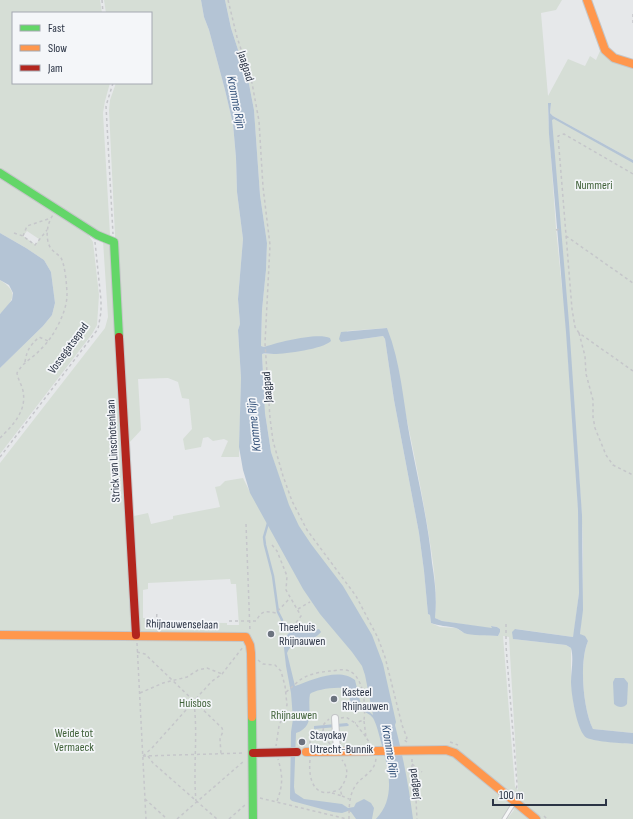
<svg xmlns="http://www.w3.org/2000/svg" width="633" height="819" viewBox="0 0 633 819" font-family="'Sofia Sans Condensed',sans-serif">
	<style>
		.green { fill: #d6ded6; fill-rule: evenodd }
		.water { fill: #b4c4d5 }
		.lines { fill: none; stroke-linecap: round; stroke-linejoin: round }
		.stream { stroke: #b4c4d5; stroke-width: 2.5 }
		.lane-casing { stroke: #c4c6c8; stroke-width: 5 }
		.street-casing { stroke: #c4c6c8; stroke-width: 8 }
		.fast-casing { stroke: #c4c6c8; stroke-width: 10 }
		.slow-casing { stroke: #c4c6c8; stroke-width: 10 }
		.jam-casing { stroke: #c4c6c8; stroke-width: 10 }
		.path { stroke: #c5c6ca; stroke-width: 1.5; stroke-dasharray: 3 3; stroke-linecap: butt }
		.lane { stroke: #f5f6f7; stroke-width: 3 }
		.street { stroke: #f5f6f7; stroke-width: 6 }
		.fast { stroke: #63d668; stroke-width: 8 }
		.slow { stroke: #ff974d; stroke-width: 8 }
		.jam { stroke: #b3261e; stroke-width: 8 }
		.poi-dot { fill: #6c737f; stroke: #f4f6f9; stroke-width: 1.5 }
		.labels { text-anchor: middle; stroke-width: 3.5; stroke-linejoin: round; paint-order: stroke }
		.street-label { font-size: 12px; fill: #2b3445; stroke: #f4f6f9 }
		.park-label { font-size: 12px; fill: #3f6138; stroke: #f4f6f9 }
		.poi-label { font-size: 12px; fill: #2b3445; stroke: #f4f6f9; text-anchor: start }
		.water-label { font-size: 13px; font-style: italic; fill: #34527a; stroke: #f4f6f9 }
	</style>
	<rect width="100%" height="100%" fill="#e6e8ea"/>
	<!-- green -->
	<g class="green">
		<polygon points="0,0 100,0 102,13 13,13 13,83 110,83 105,101 103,113 110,235 104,235 0,171"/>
		<polygon points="104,0 201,0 204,17 209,30 225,90 233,124 236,158 237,192 243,239 238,299 240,324 238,330 241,378 239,457 221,457 228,441 224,439 213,441 208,437 203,438 201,447 185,450 183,439 192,429 189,399 182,398 178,382 168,378 138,379 141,430 129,443 127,443 115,241 115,235 109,110 110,100 116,83 151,83 151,13 106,13"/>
		<path d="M 225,0 L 562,0 L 556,10 L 541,13 L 548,96 L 568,59 L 585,66 L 590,56 L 596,60 L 600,51 L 605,56 L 633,69 L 633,160 L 553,116 L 550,113 L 551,104 L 548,104 L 548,114 L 556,228 L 563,298 L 550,122 L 551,118 L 555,118 L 633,161 L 633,733 L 593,729 C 583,709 579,662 588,641 L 580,634 C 583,606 583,578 583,549 C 581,479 574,411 567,342 L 577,482 L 580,555 L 579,593 L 574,633 L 573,637 L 516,629 L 513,639 L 566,645 L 571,648 L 571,683 L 574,706 L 581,730 L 595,740 L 633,744 L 633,819 L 507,819 L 514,810 L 511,807 L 502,819 L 0,819 L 0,463 L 105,328 L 108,317 L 103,241 L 110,245 L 136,584 L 134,516 L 148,513 L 151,524 L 173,519 L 173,516 L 220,507 L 215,487 L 220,486 L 225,481 L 243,478 L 250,492 L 281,484 L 271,452 L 265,413 L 262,354 L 274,354 L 272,345 L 264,347 L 261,346 L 262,310 L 266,270 L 267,243 L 260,195 L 254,110 L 249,84 L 231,28 ZM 387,328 C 401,393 416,458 427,524 C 432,555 438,587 435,618 L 442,621 L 493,629 L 492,626 L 497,627 L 500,629 L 500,632 L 498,636 L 464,633 L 456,628 L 440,627 L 431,623 L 430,615 L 428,614 L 424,571 L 419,533 L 394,400 L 385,339 L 383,336 L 341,342 L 347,331 ZM 230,579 L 231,584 L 236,584 L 239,625 L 227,625 L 227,623 L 161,622 L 160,625 L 152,625 L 152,618 L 143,618 L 143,590 L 148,589 L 148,583 ZM 503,636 L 509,637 L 518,790 L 515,787 Z"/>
		<path d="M 0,175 L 85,230 L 93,242 L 99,295 L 97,325 L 92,334 L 0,454 L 0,368 L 43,326 L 52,315 L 55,303 L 51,272 L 44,260 L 26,248 L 0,233 ZM 27,231 L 39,239 L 36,245 L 23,236 Z"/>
		<path d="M 0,280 C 19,292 14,300 0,314 Z"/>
	</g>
	<!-- water -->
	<g class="water">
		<path d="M 201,0 L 225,0 L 231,28 L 249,84 L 254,110 L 260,195 L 267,243 L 266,270 L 262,310 L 261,346 L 264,347 C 278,342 318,332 330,338 L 331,341 C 323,349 286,354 274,354 C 270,354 266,353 262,354 L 265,413 L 271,452 L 289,505 L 299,526 L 311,544 L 343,586 L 372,635 L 383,664 L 396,722 L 395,725 C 403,756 409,787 413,819 L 376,819 C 397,797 388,768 381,742 C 379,735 377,725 373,718 C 370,714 365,712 360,710 C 357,709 353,706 350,703 L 349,690 C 344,685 315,689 310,694 C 307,709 316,726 296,733 L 294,787 L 295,793 L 304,799 L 342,804 L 348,808 L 354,807 L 356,803 L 364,799 L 371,803 L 374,808 L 372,819 L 356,819 L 351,812 L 348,811 L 342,813 L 333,812 L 292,801 L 290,799 L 291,732 L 293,719 L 291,693 L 286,666 L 283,639 L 293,629 L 305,633 L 319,629 L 321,632 C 312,644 293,638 287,653 L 295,686 C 312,680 339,667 355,680 L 361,705 L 373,715 L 365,675 L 362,666 L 352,652 L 320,614 L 303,589 L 250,493 L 243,470 L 239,447 L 241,378 L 238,330 L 240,324 L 238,299 L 243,239 L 237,192 L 236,158 L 233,124 L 225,90 L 209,30 L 204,17 Z"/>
		<path d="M 548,103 L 551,103 L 550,113 L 553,116 L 633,160 L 633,163 L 554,119 L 552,120 L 569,323 L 582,515 L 583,610 L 580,634 L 585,636 L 588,641 C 579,662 583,709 593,729 L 633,733 L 633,744 C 621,743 597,742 587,738 C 577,733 571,693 571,682 C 571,671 574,659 571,648 L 566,645 L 513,639 L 512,632 L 515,629 L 573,637 L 579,593 L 578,510 L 566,332 L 549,134 Z"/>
		<polygon points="0,233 26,248 44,260 51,272 55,303 52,315 43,326 0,368 0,314 12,300 13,293 9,285 0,280"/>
		<path d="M 387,328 C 401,363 403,401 410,438 C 418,480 428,521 432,563 C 435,582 437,599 435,618 L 442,621 L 492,628 L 491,626 L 497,627 L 500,629 L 500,632 L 498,636 C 488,635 471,636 464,633 C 461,631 459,629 456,628 C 447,626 439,626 431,623 L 430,615 L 428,614 L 424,571 L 419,533 L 394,400 L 385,339 L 383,336 L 341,342 L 339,339 L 341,332 Z"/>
		<path d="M 615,678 L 624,678 L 628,683 L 627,704 C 624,708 618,708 614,704 L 613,682 Z"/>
		<polygon points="347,723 349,725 348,726 314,729 314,726"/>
	</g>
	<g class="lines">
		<!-- stream -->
		<polyline class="stream" points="268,523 264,537 265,545 273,576 278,612 282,620"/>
		<defs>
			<polyline id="lane" points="504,819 514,803"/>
			<polyline id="street" points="335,718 337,751"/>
			<g id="fast">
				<polyline points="0,173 97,235 114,242 119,337"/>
				<polyline points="252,717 253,819"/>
			</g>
			<g id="slow">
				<polyline points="587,0 605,50 614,58 633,64"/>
				<polyline points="0,635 246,637 250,645 251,653 252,717"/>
				<polyline points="306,752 446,750 455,753 536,819"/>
			</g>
			<g id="jam">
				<polyline points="119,337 136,635"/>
				<polyline points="253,753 297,752"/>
			</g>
		</defs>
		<!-- lane casing -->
		<use href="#lane" class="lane-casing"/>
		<!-- street casing -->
		<use href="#street" class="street-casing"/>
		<!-- fast casing -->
		<use href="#fast" class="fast-casing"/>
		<!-- slow casing -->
		<use href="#slow" class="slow-casing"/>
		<!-- jam casing -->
		<use href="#jam" class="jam-casing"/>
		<!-- path -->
		<g class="path">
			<polyline points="102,0 103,13"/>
			<polyline points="228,0 237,37 252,83 259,121 263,187 270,245 265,343 270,418 273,441 283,476 292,501 307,530 356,596 378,638 385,657 402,725 407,738 404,740 407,742"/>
			<polyline points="633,14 633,24"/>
			<polyline points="113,83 106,106 113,234"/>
			<polyline points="556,230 560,229"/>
			<polyline points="14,233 23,236 35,245 47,230"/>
			<polyline points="23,236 27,226 51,218"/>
			<polyline points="566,236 633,283"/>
			<polyline points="579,333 575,327 572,309 558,136 564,134 633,174"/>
			<path d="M 25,362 C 27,349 30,346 39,337 L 48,341"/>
			<polyline points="633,371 579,333 585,356 586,374 593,400 593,417 595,428 606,455 613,465 633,475"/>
			<path d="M 0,438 C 13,425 27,411 23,391 C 22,385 18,380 17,373 C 23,362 33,358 41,349 C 53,338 67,312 67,295 C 67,287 65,264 61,258 C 58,254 53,252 50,247 C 45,238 47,223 53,215"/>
			<polyline points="0,457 98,329 101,312 101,300 95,242"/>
			<polyline points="246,524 250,632"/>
			<polyline points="272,545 277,551 287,576 286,590 301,616 292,628"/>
			<polyline points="298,609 310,602"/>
			<path d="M 229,621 L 256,621 C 262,610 265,611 276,613 L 290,598"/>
			<polyline points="506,624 506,646 517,783 516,794"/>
			<polyline points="156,629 157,611"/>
			<polyline points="137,643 146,819"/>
			<polyline points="137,652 145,654 222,728 223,731 220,739 221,754"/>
			<polyline points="258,660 263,664 275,665 281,671 285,686 287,705 279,726 276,746"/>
			<path d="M 286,692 C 293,687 298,680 305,677 C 313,673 322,672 330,671 C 334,671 340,669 345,670 C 364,672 366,706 364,720 L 355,723"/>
			<polyline points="140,693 163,683 187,677 198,670 207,668 222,674"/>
			<path d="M 194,703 C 198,735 193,768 196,801"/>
			<polyline points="341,718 346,717 355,723 366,737"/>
			<polyline points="364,721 366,737 370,744"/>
			<polyline points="323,731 324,724 329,719"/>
			<polyline points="318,737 326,739 330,744"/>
			<polyline points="450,742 458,745"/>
			<polyline points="310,744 310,739 318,737 323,731 326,739"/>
			<polyline points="143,756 152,748 211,682 222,674 243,647"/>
			<polyline points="143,756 245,753"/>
			<polyline points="148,756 153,763 217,819"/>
			<polyline points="412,759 412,785 416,799 417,819"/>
			<path d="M 310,760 C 308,781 315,801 340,789"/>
			<polyline points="412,764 422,772"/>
			<path d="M 332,793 L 342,796 L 340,789 C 347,779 350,770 342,760"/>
			<polyline points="342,796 349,799"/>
			<polyline points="260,798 347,819"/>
			<polyline points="145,799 167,819"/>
			<path d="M 277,801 C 283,785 283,776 278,759"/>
			<polyline points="544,816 547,819"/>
			<polyline points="177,819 244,761"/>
			<polyline points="229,819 245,805"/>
			<path d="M 349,819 C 349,809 349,797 354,788 C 360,776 375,774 376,758"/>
		</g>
		<!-- lane -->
		<use href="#lane" class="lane"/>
		<!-- street -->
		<use href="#street" class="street"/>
		<!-- fast -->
		<use href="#fast" class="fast"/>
		<!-- slow -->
		<use href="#slow" class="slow"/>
		<!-- jam -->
		<use href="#jam" class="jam"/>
	</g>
	<!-- markers -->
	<g class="poi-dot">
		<circle cx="271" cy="634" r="4"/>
		<circle cx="334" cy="699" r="4"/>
		<circle cx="302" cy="742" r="4"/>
	</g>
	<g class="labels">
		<!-- street labels -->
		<g class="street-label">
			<text transform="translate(246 66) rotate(73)" y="4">Jaagpad</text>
			<text transform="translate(68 348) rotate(-54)" y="4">Vossegatsepad</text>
			<text transform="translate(267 387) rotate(-94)" y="4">Jaagpad</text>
			<text transform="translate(113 451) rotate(-93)" y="4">Strick van Linschotenlaan</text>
			<text transform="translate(182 624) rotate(1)" y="4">Rhijnauwenselaan</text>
			<text transform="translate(414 784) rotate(-96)" y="4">Jaagpad</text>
		</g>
		<!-- park labels -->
		<g class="park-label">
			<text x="594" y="189">Nummeri</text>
			<text x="195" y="707">Huisbos</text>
			<text x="294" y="719">Rhijnauwen</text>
			<text x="74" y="737">Weide tot<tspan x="74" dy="14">Vermaeck</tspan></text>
		</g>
		<!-- poi labels -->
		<g class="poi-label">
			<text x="279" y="631">Theehuis<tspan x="279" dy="14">Rhijnauwen</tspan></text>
			<text x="342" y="696">Kasteel<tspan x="342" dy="14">Rhijnauwen</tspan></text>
			<text x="310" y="739">Stayokay<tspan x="310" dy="14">Utrecht-Bunnik</tspan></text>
		</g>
		<!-- water labels -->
		<g class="water-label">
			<text transform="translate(237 102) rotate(79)" y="5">Kromme Rijn</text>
			<text transform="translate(253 425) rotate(-96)" y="5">Kromme Rijn</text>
			<text transform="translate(391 751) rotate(81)" y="5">Kromme Rijn</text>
		</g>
	</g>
	<!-- legend -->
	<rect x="12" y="12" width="140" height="72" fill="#f4f6f9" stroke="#a4a8b1"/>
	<rect x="20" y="25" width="20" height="6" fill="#63d668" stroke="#a4a8b1"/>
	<text x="48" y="32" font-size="12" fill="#2b3445">Fast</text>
	<rect x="20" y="45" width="20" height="6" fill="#ff974d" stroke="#a4a8b1"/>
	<text x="48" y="52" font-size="12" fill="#2b3445">Slow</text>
	<rect x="20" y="65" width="20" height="6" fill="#b3261e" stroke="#a4a8b1"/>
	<text x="48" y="72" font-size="12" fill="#2b3445">Jam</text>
	<!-- scale -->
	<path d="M493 799v6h113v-6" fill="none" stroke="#2b3445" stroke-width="2"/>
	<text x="499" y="799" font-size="12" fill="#2b3445" stroke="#f4f6f9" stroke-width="3" paint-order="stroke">100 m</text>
</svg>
